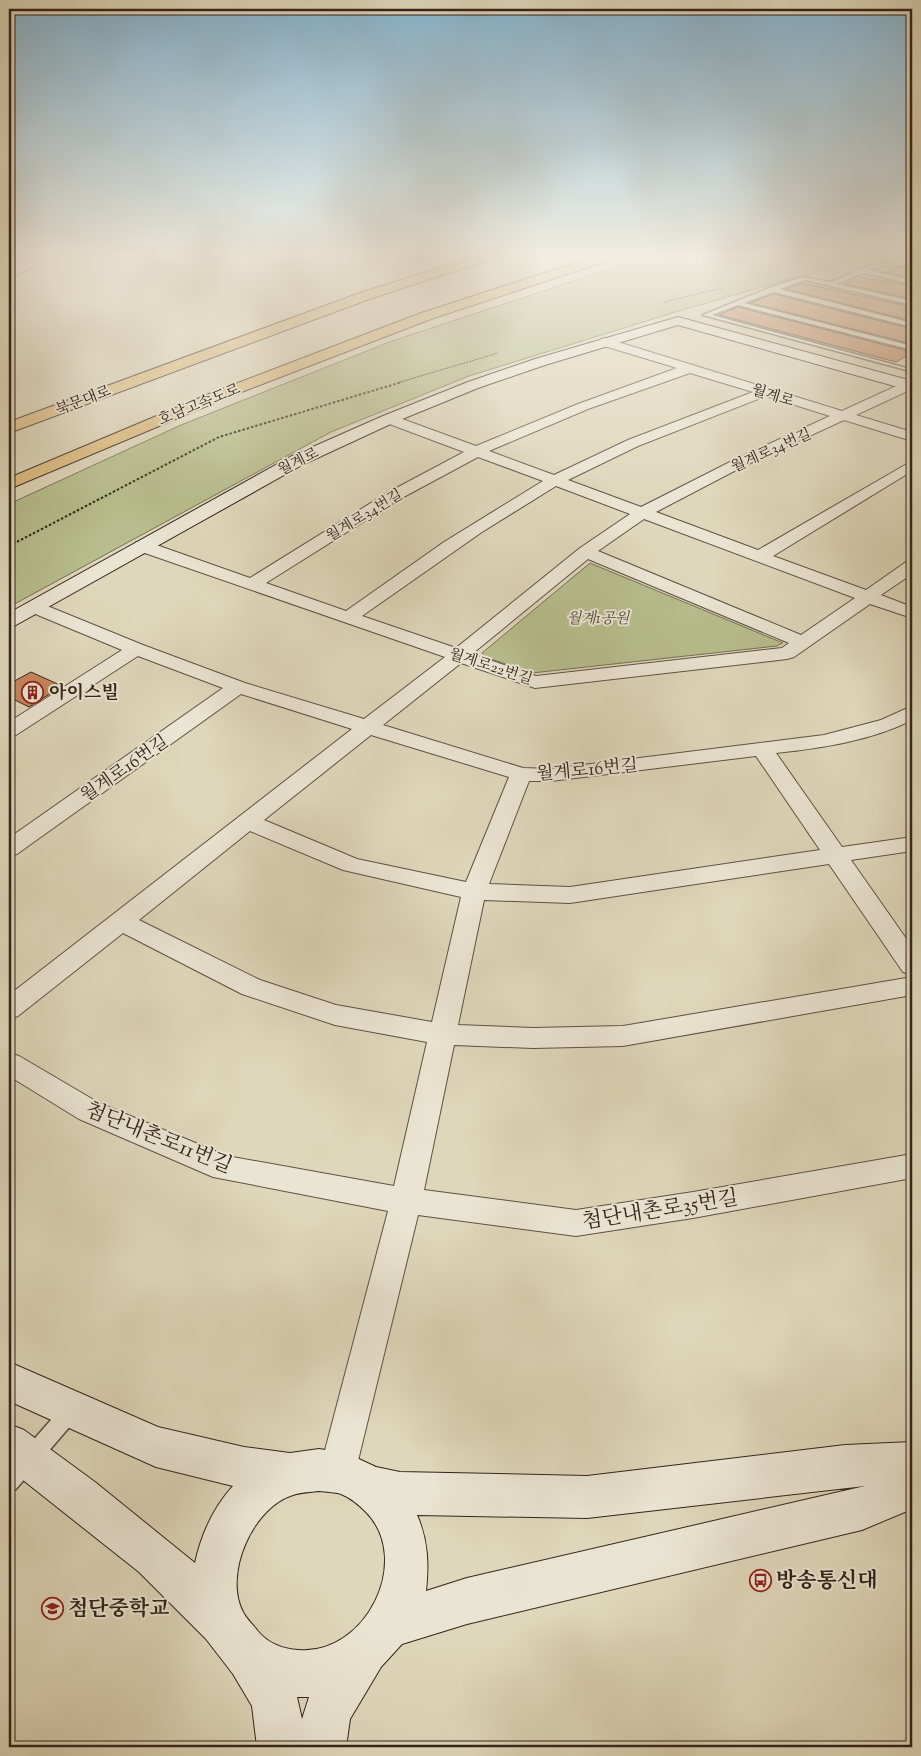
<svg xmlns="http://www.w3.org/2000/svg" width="921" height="1756" viewBox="0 0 921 1756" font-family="'Sorts Mill Goudy','Noto Serif KR',serif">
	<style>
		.green { fill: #b7bd8c; stroke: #757054 }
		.building { fill: #c7865e; stroke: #33241b }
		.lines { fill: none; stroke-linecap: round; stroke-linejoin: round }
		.lane-casing { stroke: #5e5143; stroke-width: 3 }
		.street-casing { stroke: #5e5143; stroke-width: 2 }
		.secondary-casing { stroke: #33241b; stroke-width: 2 }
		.primary-casing { stroke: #33241b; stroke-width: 2 }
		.highway-casing { stroke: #33241b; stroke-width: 2 }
		.path-far1 { stroke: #33241b; stroke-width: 1; stroke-dasharray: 2 1; stroke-linecap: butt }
		.path { stroke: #33241b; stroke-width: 2; stroke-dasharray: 2.5 2; stroke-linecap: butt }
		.lane { fill: #eae5d3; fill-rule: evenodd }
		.street { fill: #eae5d3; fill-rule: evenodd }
		.secondary { fill: #eae5d3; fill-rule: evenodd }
		.primary { fill: #e0bc7e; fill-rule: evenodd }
		.highway { fill: #e0bc7e; fill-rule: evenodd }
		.labels { text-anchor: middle; stroke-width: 4; stroke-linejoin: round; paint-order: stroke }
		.far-street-label { font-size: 15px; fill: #33241b; stroke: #eae5d3 }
		.far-park-label { font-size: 15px; font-style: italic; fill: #544a37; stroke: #eae5d3 }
		.poi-label { font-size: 18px; font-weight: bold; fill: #33241b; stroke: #eae5d3; text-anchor: start }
		.street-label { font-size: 18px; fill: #33241b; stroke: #eae5d3 }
		.near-street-label { font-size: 21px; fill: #33241b; stroke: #eae5d3 }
		.near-poi-label { font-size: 21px; font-weight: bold; fill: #33241b; stroke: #eae5d3; text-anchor: start }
	</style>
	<rect width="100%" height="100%" fill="#dfd7bb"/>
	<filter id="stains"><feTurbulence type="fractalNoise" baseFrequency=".004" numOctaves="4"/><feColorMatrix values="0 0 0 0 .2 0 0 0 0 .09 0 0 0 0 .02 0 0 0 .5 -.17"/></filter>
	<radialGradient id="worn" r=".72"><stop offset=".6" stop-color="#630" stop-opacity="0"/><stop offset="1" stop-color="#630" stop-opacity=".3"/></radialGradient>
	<!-- green -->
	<g class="green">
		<polygon points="659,253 912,253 912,258 849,262 679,311 469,376 331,432 9,607 9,504 181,425 392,341"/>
		<polygon points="590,563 783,643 777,646 532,673 485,657 482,653"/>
	</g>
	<!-- building -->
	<g class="building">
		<polygon points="898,267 912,269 912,278 886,272"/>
		<polygon points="861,277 912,286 912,299 845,284"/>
		<polygon points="802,283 912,307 912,321 786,289"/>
		<polygon points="774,294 912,329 912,344 750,303"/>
		<polygon points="738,307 912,352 912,353 896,362 719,315"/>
		<polygon points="31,672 62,686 29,707 9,697 9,684"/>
	</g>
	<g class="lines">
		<defs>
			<g id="lane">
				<polygon points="902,261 912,262 912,266 891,265 868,270 912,280 912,284 863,273 837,284 912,301 912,305 805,280 780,289 912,323 912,327 774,292 744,303 912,346 912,350 738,305 712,315 910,369 910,371 703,315 769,288 803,277 831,282 869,266"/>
				<polygon points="71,1402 78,1405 80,1411 78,1417 16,1489 9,1492 9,1468 64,1405"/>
			</g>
			<g id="street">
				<polygon points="49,253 62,253 9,278 9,271"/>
				<path d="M 605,338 L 842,411 L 905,382 L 912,382 L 912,389 L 856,415 L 912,432 L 912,441 L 844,420 L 742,467 L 656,512 L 758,550 L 912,461 L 912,471 L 773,556 L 866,590 L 906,562 L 912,561 L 912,574 L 881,595 L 912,607 L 912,618 L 870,604 L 794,657 L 787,659 L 535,688 L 461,663 L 383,725 L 523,768 L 551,769 L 824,735 L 881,720 L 912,706 L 912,720 C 870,741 822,748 776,753 L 842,847 L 912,837 L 912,851 L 851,860 L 912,947 L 912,975 L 903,972 L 829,864 L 570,903 L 484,900 L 458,1025 L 533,1028 L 623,1026 L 912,977 L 912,995 L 623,1046 L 533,1048 L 454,1045 L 424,1190 L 576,1210 L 693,1192 L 912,1154 L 912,1178 L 693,1218 L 576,1236 L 418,1215 L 355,1473 L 350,1486 L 337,1491 L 324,1486 L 319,1473 L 388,1211 L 213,1177 L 79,1119 L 9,1076 L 9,1053 L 19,1056 L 99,1103 L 227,1156 L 394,1186 L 427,1042 L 335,1025 L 242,994 L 123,933 L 18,1016 L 9,1019 L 9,995 L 352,729 L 241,694 L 17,854 L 9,856 L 9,838 L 223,688 L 138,656 L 16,735 L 9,737 L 9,722 L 122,650 L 28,611 L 25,607 L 28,603 L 40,603 L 143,645 L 245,683 L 364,719 L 445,657 L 136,550 L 134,546 L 136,542 L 148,542 L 250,578 L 387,493 L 464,452 L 384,422 L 382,419 L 384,416 L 394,416 L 476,446 L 578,404 L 677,368 L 601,345 L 599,342 L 601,339 ZM 690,373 L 753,392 L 628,440 L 554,475 L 489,451 L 588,409 ZM 766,396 L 830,416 L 732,461 L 641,507 L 568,480 L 638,446 ZM 478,457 L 543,481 L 444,542 L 346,611 L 266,583 L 398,500 ZM 556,486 L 630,514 L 580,548 L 456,648 L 362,616 L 482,532 ZM 644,519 L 855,598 L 801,635 L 598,551 ZM 588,559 L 789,643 L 782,648 L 536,676 L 472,654 ZM 371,735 L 509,777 L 466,882 L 357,859 L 264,820 ZM 756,756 L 820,850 L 570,887 L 489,884 L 529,781 L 551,781 ZM 250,831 L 343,870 L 461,897 L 432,1022 L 336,1005 L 260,980 L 139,920 Z"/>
			</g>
			<g id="secondary">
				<polygon points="678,317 912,381 912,391 678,325 545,365 478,388 395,422 302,465 16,625 9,627 9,613 290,457 383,416 468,382 535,359"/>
				<path d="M 9,1362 L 158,1427 L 244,1447 L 290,1453 L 319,1449 L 346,1453 L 376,1467 L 400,1472 L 587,1476 L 845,1445 L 912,1442 L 912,1509 L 862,1530 L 467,1624 L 402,1644 L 381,1667 L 350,1719 L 346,1747 L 257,1747 L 252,1706 L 233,1674 L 206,1639 L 139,1572 L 9,1469 L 9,1424 L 24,1430 L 95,1482 L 195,1563 C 201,1535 213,1508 233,1486 L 156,1467 L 9,1401 ZM 865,1486 L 467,1578 L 426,1591 C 429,1564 428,1540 417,1515 L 587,1518 ZM 319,1491 C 326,1492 335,1492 341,1494 C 351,1498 359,1505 366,1512 C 413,1560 366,1655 299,1650 C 282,1649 267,1643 257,1630 C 252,1624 246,1618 243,1612 C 223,1574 253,1507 293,1495 C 301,1492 311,1492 319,1491 ZM 297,1697 L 309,1697 L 302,1719 Z"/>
			</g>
			<polygon id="primary" points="485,253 503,253 501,256 367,300 9,433 9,422 357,294"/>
			<polygon id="highway" points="606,253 624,253 622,256 431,319 221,400 9,489 9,478 209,394 421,313"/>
		</defs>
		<!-- lane casing -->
		<use href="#lane" class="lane-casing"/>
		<!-- street casing -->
		<use href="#street" class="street-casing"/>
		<!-- secondary casing -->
		<use href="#secondary" class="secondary-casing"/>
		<!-- primary casing -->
		<use href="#primary" class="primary-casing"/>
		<!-- highway casing -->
		<use href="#highway" class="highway-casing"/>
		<!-- path-far1 -->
		<g class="path-far1">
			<polyline points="664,302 723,288"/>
			<polyline points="397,383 498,353"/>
		</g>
		<!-- path -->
		<polyline class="path" points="9,546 219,437 402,382"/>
		<!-- lane -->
		<use href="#lane" class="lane"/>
		<!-- street -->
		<use href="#street" class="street"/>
		<!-- secondary -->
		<use href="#secondary" class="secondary"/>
		<!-- primary -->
		<use href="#primary" class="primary"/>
		<!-- highway -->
		<use href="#highway" class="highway"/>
	</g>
	<!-- sky -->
	<linearGradient id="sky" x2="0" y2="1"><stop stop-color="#86b6d2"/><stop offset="0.51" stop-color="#f1ede0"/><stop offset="1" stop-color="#f1ede0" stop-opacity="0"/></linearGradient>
	<rect width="921" height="499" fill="url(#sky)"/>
	<!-- icons -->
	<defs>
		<symbol id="building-ring" viewBox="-11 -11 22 22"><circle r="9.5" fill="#eae5d3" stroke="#8f2418" stroke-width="1.5"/><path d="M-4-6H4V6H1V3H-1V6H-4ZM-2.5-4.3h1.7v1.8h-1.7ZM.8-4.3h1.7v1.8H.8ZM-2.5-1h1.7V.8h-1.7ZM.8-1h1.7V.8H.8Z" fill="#8f2418"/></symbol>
		<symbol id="bus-ring" viewBox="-11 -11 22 22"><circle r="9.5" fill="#eae5d3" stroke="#8f2418" stroke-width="1.5"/><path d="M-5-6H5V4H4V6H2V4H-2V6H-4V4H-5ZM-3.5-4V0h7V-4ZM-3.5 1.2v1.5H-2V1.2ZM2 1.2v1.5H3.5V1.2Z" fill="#8f2418"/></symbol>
		<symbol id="school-ring" viewBox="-11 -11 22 22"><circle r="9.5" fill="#eae5d3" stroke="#8f2418" stroke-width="1.5"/><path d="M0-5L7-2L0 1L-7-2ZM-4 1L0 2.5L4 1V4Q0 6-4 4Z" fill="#8f2418"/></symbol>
	</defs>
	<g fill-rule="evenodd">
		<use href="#building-ring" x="20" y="680" width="25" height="25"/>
		<use href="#bus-ring" x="748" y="1568" width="25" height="25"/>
		<use href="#school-ring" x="40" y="1596" width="25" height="25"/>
	</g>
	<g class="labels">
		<!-- far-street labels -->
		<g class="far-street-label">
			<text transform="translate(773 395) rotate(17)" y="5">월계로</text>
			<text transform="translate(83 400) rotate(-21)" y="5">북문대로</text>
			<text transform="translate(199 404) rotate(-22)" y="5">호남고속도로</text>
			<text transform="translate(771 450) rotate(-24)" y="5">월계로34번길</text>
			<text transform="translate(298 461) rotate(-27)" y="5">월계로</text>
			<text transform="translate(364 515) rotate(-31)" y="5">월계로34번길</text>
			<text transform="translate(491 666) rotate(18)" y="5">월계로22번길</text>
		</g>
		<!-- far-park labels -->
		<g class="far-park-label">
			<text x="598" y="623">월계1공원</text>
		</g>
		<!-- poi labels -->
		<g class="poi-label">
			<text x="49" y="698">아이스빌</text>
		</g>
		<!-- street labels -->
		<g class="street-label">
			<text transform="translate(124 768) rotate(-35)" y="6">월계로16번길</text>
			<text transform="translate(587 769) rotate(-5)" y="6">월계로16번길</text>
		</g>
		<!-- near-street labels -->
		<g class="near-street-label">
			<text transform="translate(159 1137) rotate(22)" y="7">첨단내촌로11번길</text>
			<text transform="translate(660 1209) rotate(-9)" y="7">첨단내촌로35번길</text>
		</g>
		<!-- near-poi labels -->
		<g class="near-poi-label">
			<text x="776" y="1587">방송통신대</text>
			<text x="68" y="1615">첨단중학교</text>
		</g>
	</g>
	<!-- margin -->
	<rect width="921" height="1756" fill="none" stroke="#dfd7bb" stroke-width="30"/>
	<rect x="10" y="10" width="901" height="1736" fill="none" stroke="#33241b" stroke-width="2.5"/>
	<rect x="15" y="15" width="891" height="1726" fill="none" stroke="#33241b"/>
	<rect width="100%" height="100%" filter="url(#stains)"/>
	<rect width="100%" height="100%" fill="url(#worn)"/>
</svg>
